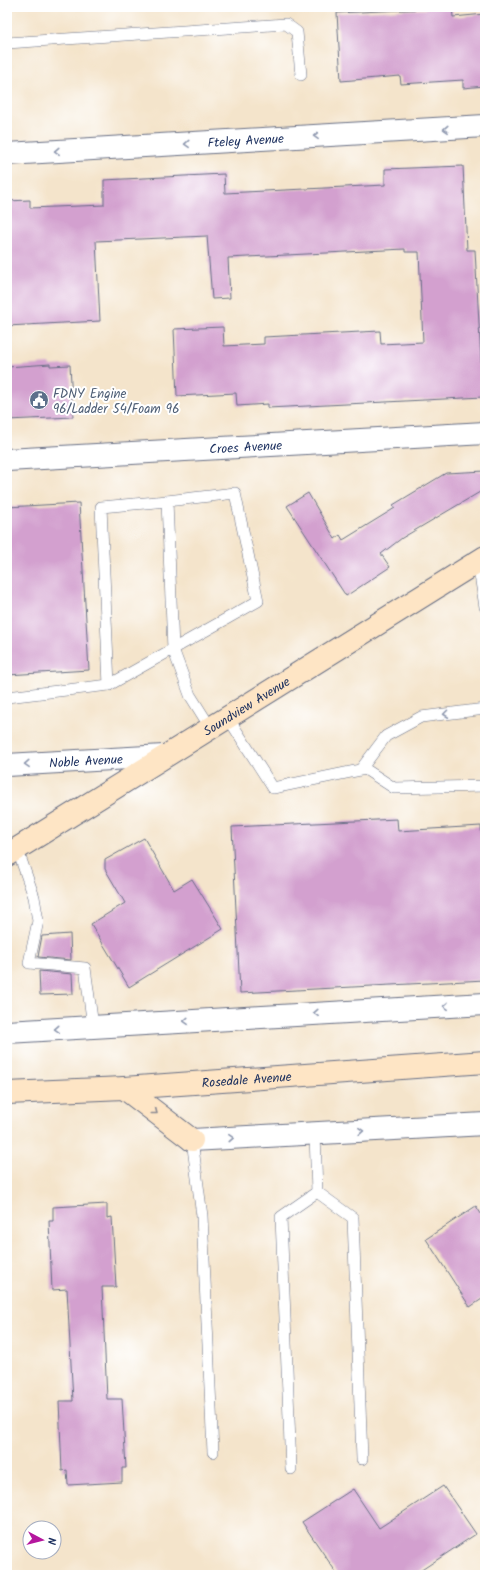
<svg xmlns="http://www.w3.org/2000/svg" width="492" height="1582" viewBox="0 0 492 1582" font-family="Kalam,sans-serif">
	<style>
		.building { fill: #d3a0cf }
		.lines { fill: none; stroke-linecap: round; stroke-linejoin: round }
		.service-casing { stroke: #676e84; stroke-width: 12 }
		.minor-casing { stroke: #676e84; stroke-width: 24 }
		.secondary-casing { stroke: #676e84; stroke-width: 24 }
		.service { stroke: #fff; stroke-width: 11 }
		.minor { stroke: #fff; stroke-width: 22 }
		.secondary { stroke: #fee5c5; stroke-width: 22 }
		.oneway { stroke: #8d97ae }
		.oneway2 { stroke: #8c8a92 }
		.labels { text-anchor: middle; stroke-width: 4; stroke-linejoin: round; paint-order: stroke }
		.street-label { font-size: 13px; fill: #1b2f5e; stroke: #fff }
		.service-label { font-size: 13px; fill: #4e5e75; stroke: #fff; text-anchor: start }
	</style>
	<rect width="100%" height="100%" fill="#fff"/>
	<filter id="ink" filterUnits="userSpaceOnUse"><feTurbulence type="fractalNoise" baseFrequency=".025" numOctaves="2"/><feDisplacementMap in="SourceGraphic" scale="8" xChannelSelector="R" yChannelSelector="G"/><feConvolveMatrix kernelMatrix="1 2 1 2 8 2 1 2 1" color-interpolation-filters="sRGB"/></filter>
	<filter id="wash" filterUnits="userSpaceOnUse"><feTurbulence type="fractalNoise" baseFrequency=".012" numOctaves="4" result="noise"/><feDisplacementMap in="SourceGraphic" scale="16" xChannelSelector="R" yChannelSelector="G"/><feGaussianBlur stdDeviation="0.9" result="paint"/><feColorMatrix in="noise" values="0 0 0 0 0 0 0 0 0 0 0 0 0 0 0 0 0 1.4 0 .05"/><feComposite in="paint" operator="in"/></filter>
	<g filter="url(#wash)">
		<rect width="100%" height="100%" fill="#f4e4cb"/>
		<g id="blocks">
			<!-- building -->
			<g class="building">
				<polygon points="427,7 452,7 453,17 485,14 485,86 463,88 463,80 401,84 400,76 341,81 337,13 427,9"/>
				<polygon points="463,166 467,250 475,250 483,397 268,408 268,404 237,406 236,393 177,396 174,329 223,327 224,346 264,344 264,337 380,331 381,344 423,342 419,252 405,252 405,249 228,258 230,298 212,299 207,236 96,241 100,321 7,326 7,201 30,200 30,208 104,205 104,180 224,174 225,193 385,185 385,169"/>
				<polygon points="50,364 50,366 70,365 73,417 7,420 7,367"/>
				<polygon points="485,471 485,489 402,538 381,554 390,567 346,596 287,506 308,493 335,539 340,535 343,540 395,508 393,505 446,473"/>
				<polygon points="79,503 89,670 7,675 7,507"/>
				<polygon points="397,819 398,831 481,826 485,897 485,980 240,993 232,827"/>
				<polygon points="144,838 174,890 192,879 223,929 129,987 91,924 125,903 105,869 105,860"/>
				<polygon points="70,934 71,960 38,957 42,936"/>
				<polygon points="39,971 72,974 73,994 40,995"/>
				<polygon points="107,1204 107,1218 112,1217 116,1287 102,1287 107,1399 122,1399 126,1468 122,1468 122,1482 68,1485 67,1470 62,1471 59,1401 73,1401 67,1289 52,1290 49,1221 53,1221 53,1207"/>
				<polygon points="476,1206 485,1220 485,1297 470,1307 426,1239"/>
				<polygon points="443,1486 476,1534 414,1575 338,1575 302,1522 353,1489 379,1528"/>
			</g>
		</g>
	</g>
	<g filter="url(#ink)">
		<use href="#blocks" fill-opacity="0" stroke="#676e84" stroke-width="1"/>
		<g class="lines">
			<defs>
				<g id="service">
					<polyline points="7,43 286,24 297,32 301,75"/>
					<polyline points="478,562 485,607"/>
					<polyline points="109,685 101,507 167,501"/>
					<polyline points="7,697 109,685 173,649 167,501 235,493 258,601 173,649 190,695 210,727"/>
					<polyline points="227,716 273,788 365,769 394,788 485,786"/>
					<polyline points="361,769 386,736 421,717 485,709"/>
					<polyline points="17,848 34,897 38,921 29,963 85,968 93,1026"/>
					<polyline points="315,1134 317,1192 353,1218 362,1459"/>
					<polyline points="192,1140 202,1216 213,1452"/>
					<polyline points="291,1469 281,1217 317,1192"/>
				</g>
				<g id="minor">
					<path id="s1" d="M 7,154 L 485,126"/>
					<path id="s2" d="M 7,460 L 485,433"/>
					<path id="s3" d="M 7,765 L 164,756"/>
					<polyline points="7,1032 485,1004"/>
					<polyline points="192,1140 485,1124"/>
				</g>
				<g id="secondary">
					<path id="s4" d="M 7,855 L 485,557"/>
					<polyline points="124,1088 192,1140"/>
					<path id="s5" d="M 7,1093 L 124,1088 L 485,1062"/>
				</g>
			</defs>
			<!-- service casing -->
			<use href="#service" class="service-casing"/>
			<!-- minor casing -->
			<use href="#minor" class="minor-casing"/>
			<!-- secondary casing -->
			<use href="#secondary" class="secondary-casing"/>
			<!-- service -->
			<use href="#service" class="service"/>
			<!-- minor -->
			<use href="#minor" class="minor"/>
			<!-- secondary -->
			<use href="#secondary" class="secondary"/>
		</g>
		<!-- one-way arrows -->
		<defs><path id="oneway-chevron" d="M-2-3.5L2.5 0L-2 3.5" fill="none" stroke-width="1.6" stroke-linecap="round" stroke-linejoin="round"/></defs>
		<g class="oneway">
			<use href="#oneway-chevron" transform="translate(446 129) rotate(177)"/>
			<use href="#oneway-chevron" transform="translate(316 136) rotate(177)"/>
			<use href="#oneway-chevron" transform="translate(187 144) rotate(177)"/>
			<use href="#oneway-chevron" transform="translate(57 151) rotate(177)"/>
			<use href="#oneway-chevron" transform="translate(446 714) rotate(173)"/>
			<use href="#oneway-chevron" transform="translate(27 764) rotate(177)"/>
			<use href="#oneway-chevron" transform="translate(446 1006) rotate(177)"/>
			<use href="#oneway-chevron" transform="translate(316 1013) rotate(177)"/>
			<use href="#oneway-chevron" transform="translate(186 1021) rotate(177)"/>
			<use href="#oneway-chevron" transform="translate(57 1029) rotate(176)"/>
			<use href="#oneway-chevron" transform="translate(361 1131) rotate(-3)"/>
			<use href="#oneway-chevron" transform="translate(231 1138) rotate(-3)"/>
		</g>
		<use class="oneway2" href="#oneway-chevron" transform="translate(155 1112) rotate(38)"/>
	</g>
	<!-- icons -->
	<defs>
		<symbol id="civic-disc" viewBox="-11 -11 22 22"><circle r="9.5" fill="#5c6f8a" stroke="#fff"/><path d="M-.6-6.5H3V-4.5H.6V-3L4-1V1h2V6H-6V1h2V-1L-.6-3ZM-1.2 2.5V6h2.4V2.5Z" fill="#fff"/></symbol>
	</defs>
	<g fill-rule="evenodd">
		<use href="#civic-disc" x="28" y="389" width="22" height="22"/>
	</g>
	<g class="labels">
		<!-- street labels -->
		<g class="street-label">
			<text dy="5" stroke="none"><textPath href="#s1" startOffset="239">Fteley Avenue</textPath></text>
			<text dy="5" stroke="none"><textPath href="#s2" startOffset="239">Croes Avenue</textPath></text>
			<text dy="5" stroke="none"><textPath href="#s4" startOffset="282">Soundview Avenue</textPath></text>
			<text dy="5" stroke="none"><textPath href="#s3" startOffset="79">Noble Avenue</textPath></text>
			<text dy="5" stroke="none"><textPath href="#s5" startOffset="240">Rosedale Avenue</textPath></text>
		</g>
		<!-- service labels -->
		<g class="service-label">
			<text x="53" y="398">FDNY Engine<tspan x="53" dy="15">96/Ladder 54/Foam 96</tspan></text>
		</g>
	</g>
	<!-- margin -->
	<rect width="492" height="1582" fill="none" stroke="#fff" stroke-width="24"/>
	<!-- north arrow -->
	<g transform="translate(42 1540) rotate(97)"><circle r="19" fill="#ffffff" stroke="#a4acbf"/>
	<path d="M0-3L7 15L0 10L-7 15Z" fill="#b5179e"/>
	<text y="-6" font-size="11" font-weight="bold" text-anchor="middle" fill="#1b2f5e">N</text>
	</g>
</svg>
